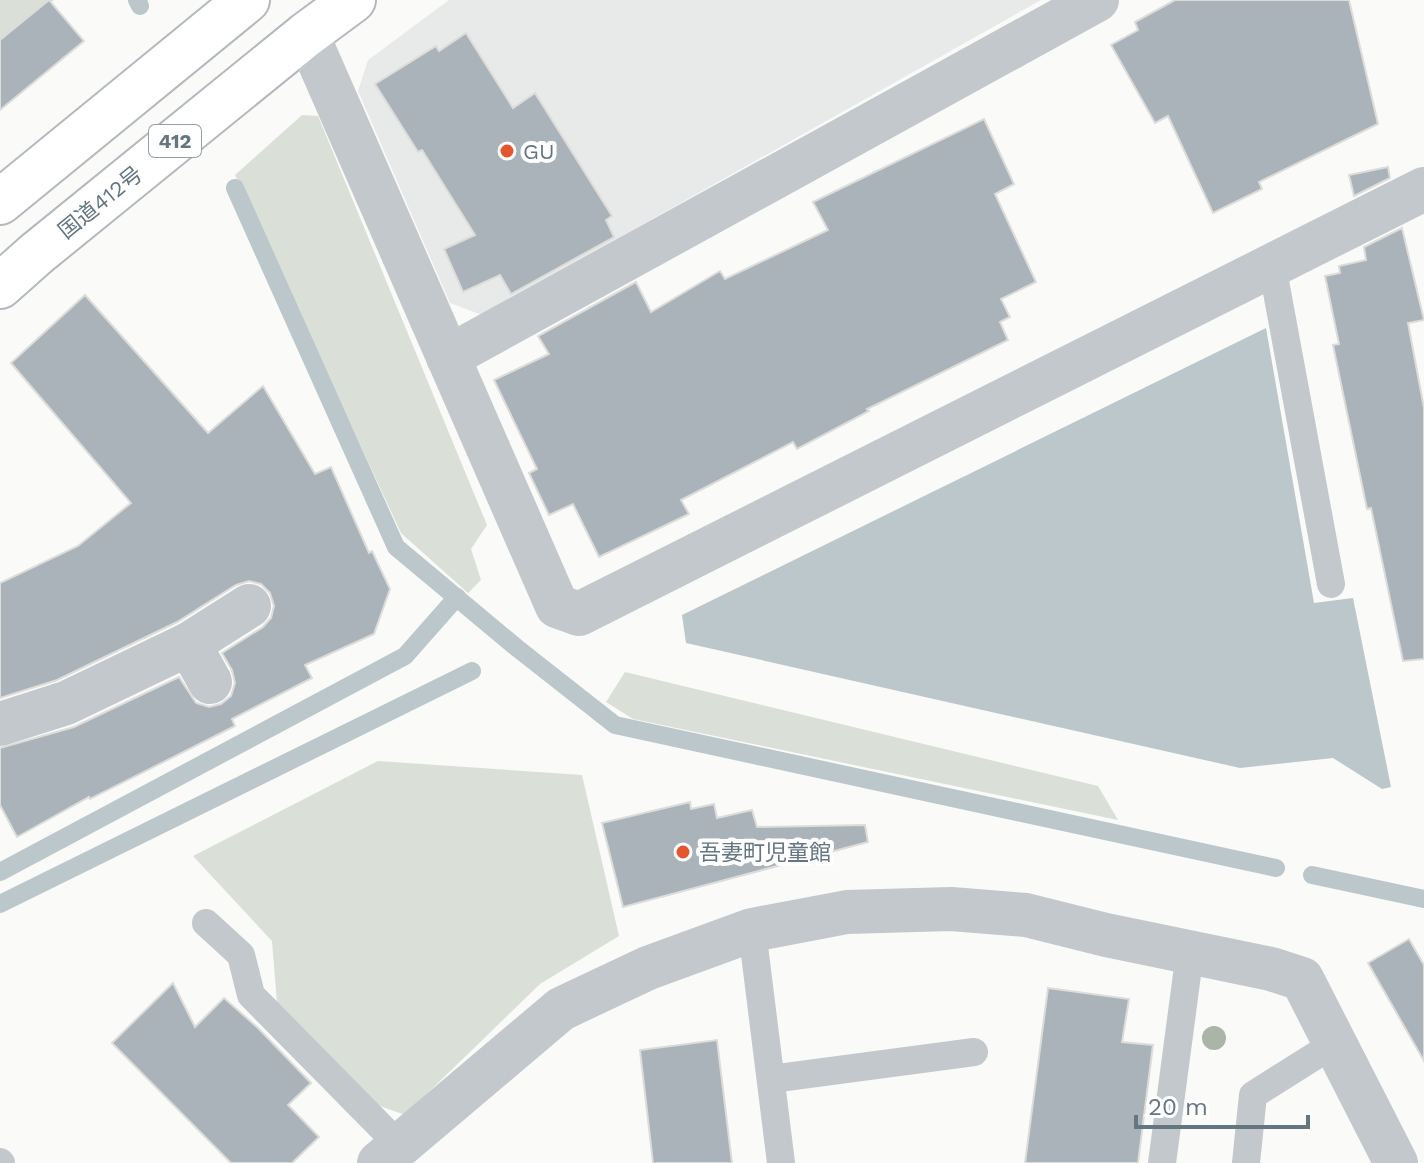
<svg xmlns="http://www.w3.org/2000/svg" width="1424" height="1163" viewBox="0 0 1424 1163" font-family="'Work Sans','Noto Sans JP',sans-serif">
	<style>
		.built { fill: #e8e9e9 }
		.green { fill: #dadfd7 }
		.water { fill: #bbc7cb }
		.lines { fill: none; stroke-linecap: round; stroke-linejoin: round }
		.stream { stroke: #bbc7cb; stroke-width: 18 }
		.building { fill: #aab3b9; stroke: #dcdcda; stroke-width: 2 }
		.trunk-casing { stroke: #b4b9bd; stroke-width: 48 }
		.service { stroke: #c3c8cc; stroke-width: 28 }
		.minor { stroke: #c3c8cc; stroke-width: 44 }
		.tertiary { stroke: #c3c8cc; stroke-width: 44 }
		.trunk { stroke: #fff; stroke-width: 44 }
		.tree { fill: #aab4a7 }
		.poi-dot { fill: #e4572e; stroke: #fff; stroke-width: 3 }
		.labels { text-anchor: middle; stroke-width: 8; stroke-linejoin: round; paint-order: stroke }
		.shield { fill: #fff; stroke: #939fa8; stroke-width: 2 }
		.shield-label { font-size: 20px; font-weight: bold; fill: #657683 }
		.poi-label { font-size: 22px; fill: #657683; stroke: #fff; text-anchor: start }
		.street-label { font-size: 22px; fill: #657683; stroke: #fff }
	</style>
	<rect width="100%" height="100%" fill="#fafaf8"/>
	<!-- built -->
	<polygon class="built" points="449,0 1041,0 482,315 450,303 358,91 368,60"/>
	<!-- green -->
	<g class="green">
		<polygon points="0,0 54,0 0,43"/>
		<polygon points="302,115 318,116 487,525 471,549 481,580 468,593 401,533 235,175"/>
		<polygon points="625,672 1098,786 1118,820 633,719 606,702"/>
		<polygon points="378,761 582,775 619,936 540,984 405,1115 366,1101 277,1003 272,941 193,856"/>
	</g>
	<!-- water -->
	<polygon class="water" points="1266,328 1314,603 1353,598 1391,787 1382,789 1333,758 1240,768 686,643 682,615"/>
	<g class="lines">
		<!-- stream -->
		<g class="stream">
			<polyline points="137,0 140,6"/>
			<polyline points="235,188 396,547 517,648 615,725 1276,868"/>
			<polyline points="0,872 405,656 457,597"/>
			<polyline points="1312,875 1424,899"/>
			<polyline points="0,904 472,671"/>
		</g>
	</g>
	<!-- building -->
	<g class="building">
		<polygon points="49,0 84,41 0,110 0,40"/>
		<polygon points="1175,0 1349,0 1378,124 1259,182 1262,189 1213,213 1168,116 1155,123 1111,45 1138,30 1135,22"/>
		<polygon points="466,33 513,108 535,93 612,216 606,220 614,237 511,294 500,275 463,292 444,249 475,235 422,150 418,152 375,84 436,46 439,51"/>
		<polygon points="984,119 1014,184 995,194 1036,282 1001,299 1010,317 1000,322 1008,340 867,409 869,411 797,449 793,442 681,500 689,514 599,557 573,504 549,515 529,473 537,469 494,380 549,354 538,336 636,282 651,312 720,271 725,279 828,230 813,202"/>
		<polygon points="1388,167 1390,178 1354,196 1349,175"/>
		<polygon points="1402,228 1424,320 1408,323 1424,408 1424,659 1403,661 1371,508 1367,509 1333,345 1339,344 1325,276 1340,273 1339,266 1366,260 1364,247"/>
		<polygon points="85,295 208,433 263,386 315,474 331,467 369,553 372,551 390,589 374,634 305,665 312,678 232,719 235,726 90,799 89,797 17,837 0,805 0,748 74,727 179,677 196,703 209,707 221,704 231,696 235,683 232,670 222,653 263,627 271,618 274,606 270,593 261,584 249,581 236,585 177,622 57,680 0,698 0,583 78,546 131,503 11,363"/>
		<polygon points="690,802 691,809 714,804 717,818 752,810 757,827 865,825 868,842 623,907 602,823"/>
		<polygon points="1409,939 1424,965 1424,1061 1368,963"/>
		<polygon points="173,983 195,1027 224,998 258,1028 311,1083 288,1105 319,1137 292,1163 231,1163 112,1043"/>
		<polygon points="1048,988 1129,999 1122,1042 1153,1045 1138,1163 1025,1163"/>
		<polygon points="717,1040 732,1163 653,1163 640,1050"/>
	</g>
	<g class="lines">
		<defs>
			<g id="trunk">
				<polyline points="0,202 247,0"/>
				<polyline points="0,286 36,254 307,34 353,0"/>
			</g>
		</defs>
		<!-- trunk casing -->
		<use href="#trunk" class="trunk-casing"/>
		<!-- service -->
		<g class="service">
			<polyline points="1272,265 1331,584"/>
			<polyline points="206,923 241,955 251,995 399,1145"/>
			<polyline points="752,930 781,1163"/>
			<polyline points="771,1079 974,1052"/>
			<polyline points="0,1162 1,1163"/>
			<polyline points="1162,1163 1190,952"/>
			<polyline points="1246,1163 1253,1095 1334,1044"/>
		</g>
		<!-- minor -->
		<g class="minor">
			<polyline points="307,34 557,606 579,614 1424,189"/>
			<polyline points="448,357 1097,0"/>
			<polyline points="189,644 210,682"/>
			<polyline points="0,724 66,703 189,644 249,606"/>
		</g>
		<!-- tertiary -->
		<polyline class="tertiary" points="379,1163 561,1009 648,968 752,930 847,912 951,909 1026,915 1106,935 1271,969 1302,979 1396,1163"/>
		<!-- trunk -->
		<use href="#trunk" class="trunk"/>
	</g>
	<!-- trees -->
	<circle class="tree" cx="1214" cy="1038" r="12"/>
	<!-- markers -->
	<g class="poi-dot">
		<circle cx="507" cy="151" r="8"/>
		<circle cx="683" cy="852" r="8"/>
	</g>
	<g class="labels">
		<!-- shield labels -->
		<rect class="shield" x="149" y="125" width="52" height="32" rx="6"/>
		<g class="shield-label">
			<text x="175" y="148">412</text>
		</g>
		<!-- poi labels -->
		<g class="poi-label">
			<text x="523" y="159">GU</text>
			<text x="699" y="860">吾妻町児童館</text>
		</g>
		<!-- street labels -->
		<g class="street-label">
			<text transform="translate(100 202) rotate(-39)" y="8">国道412号</text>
		</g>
	</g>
	<!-- scale -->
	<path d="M1136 1115v12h172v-12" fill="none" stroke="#657683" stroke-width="4"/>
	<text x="1148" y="1115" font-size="24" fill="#657683" stroke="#ffffff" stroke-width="6" paint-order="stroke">20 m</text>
</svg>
